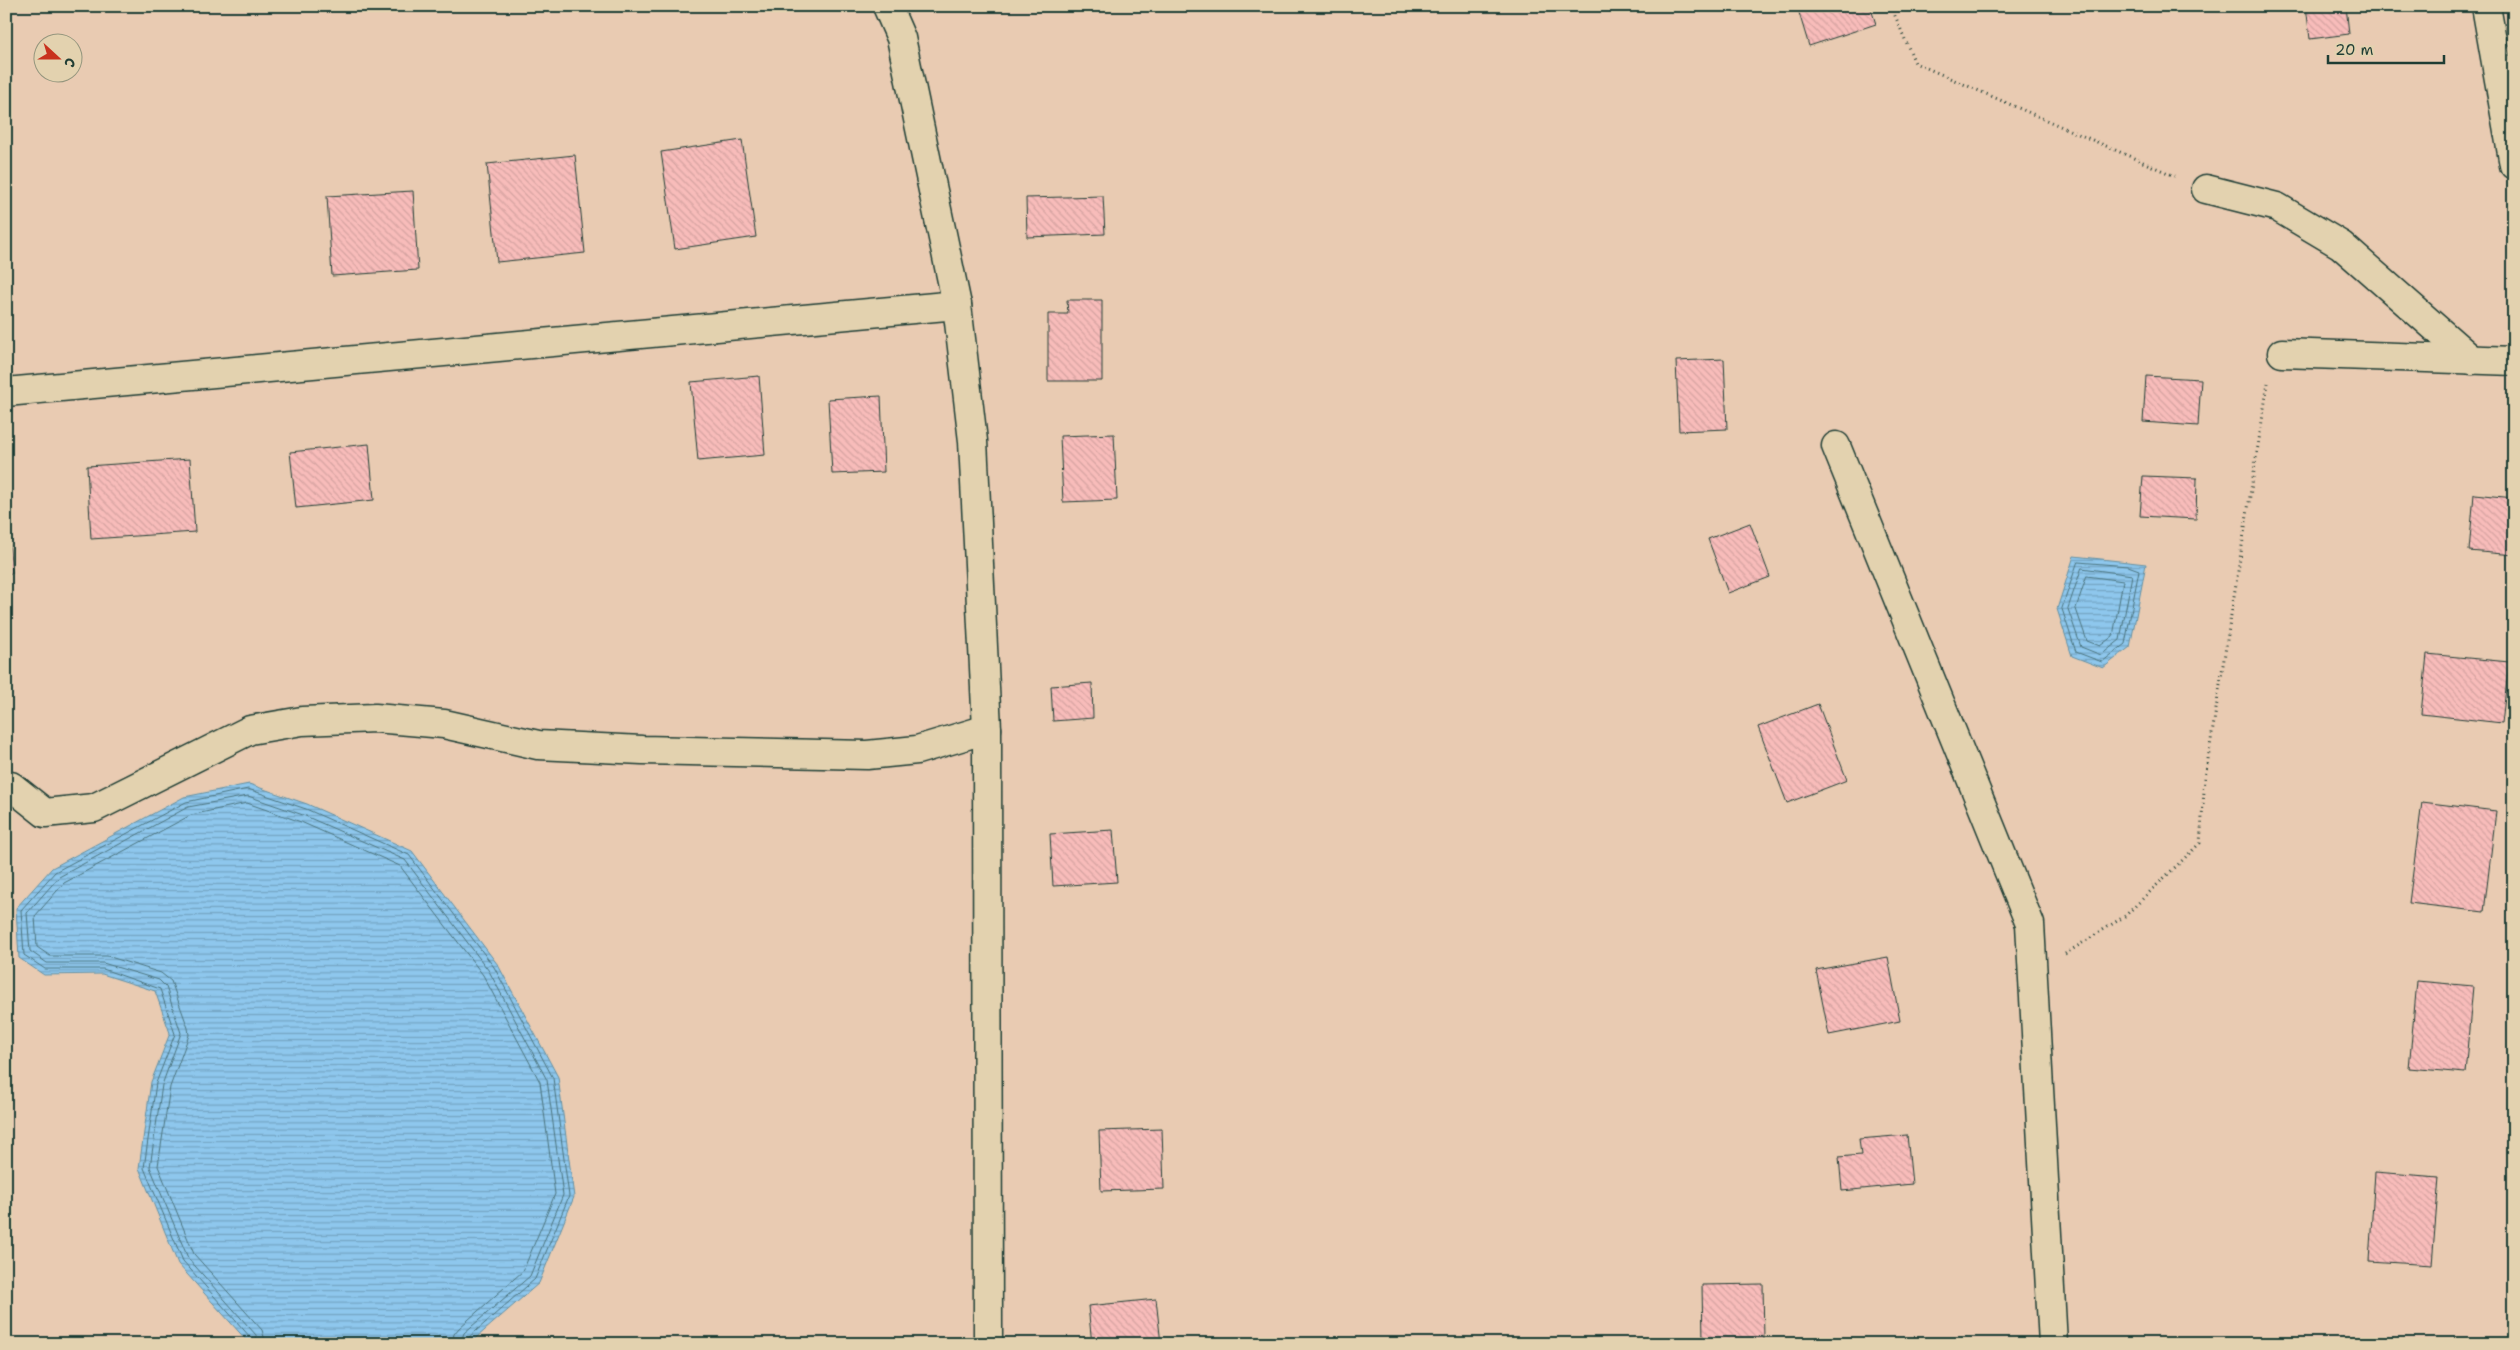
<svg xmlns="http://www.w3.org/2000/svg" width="2520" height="1350" viewBox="0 0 2520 1350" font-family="'Shantell Sans',sans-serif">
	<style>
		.water { fill: url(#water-rules); stroke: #6290a3 }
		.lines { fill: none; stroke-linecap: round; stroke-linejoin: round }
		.shore { stroke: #4b747e; stroke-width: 1 }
		.building { fill: url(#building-back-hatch); stroke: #1f3d34 }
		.minor-casing { stroke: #1f3d34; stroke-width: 31 }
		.path { stroke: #1f3d34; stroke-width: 3; stroke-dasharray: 1 4; stroke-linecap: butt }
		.minor { stroke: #e3d2af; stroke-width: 28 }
	</style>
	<defs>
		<pattern id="water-rules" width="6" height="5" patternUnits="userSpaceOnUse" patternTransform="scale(1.25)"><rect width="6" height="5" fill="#8ec7ed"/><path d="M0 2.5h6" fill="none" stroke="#73a3c1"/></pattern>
		<pattern id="building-back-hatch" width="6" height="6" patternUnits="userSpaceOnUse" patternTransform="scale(1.25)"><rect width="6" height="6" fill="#f8bcba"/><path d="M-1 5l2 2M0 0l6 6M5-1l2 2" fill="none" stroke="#d4a2a0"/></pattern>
	</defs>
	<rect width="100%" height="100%" fill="#e9cbb2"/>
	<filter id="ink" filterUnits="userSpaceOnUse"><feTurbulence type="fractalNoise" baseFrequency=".02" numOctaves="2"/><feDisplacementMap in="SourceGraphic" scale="10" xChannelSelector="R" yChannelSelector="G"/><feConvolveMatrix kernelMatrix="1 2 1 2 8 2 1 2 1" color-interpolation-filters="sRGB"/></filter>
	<g filter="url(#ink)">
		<!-- water -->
		<g class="water">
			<polygon points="2074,556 2146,564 2130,647 2103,668 2072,656 2057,609"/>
			<polygon points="249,784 307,804 412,851 498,965 558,1077 574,1197 539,1283 469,1344 248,1342 178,1264 139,1168 151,1082 170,1033 155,991 102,974 44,975 19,958 16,908 52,868 184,797"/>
		</g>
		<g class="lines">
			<!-- shore -->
			<g class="shore">
				<polygon points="2078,562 2128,566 2139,570 2125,644 2102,662 2076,652 2062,609"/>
				<polygon points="2082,568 2132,575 2120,640 2101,655 2081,647 2068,609"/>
				<polygon points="2087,576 2123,581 2113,636 2100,646 2087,641 2076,609"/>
				<polyline points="252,1344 251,1338 183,1261 144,1168 156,1083 175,1034 160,989 103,969 45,969 24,955 21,910 55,872 186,802 248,789 306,809 409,855 494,967 553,1078 569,1196 535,1279 468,1338 466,1344"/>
				<polyline points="258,1344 256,1335 188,1258 150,1167 162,1085 181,1033 166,987 159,980 103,963 47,963 30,951 27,913 59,877 188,807 248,796 303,815 405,860 489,971 547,1080 563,1195 530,1276 464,1333 460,1344"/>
				<polyline points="266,1344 262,1330 194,1254 158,1166 170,1087 189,1035 188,1028 171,981 161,973 107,956 50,956 37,947 35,916 64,883 191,815 247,803 301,822 400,866 483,975 540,1082 555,1194 523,1271 459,1328 454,1334 452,1344"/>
			</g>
		</g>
		<!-- building -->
		<g class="building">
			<polygon points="1797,6 1870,6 1876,24 1809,46"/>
			<polygon points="2306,6 2346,6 2349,34 2310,39"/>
			<polygon points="742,140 756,237 675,249 661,152"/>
			<polygon points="575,155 585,253 497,262 487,164"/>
			<polygon points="413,191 418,270 332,276 327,196"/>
			<polygon points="1103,196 1105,234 1027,237 1026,198"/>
			<polygon points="1067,300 1102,300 1102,381 1048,381 1048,314 1068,314"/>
			<polygon points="1724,359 1727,429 1679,431 1676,361"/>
			<polygon points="759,376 765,455 698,461 691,382"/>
			<polygon points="2146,376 2201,379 2198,426 2143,422"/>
			<polygon points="881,396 884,472 832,474 828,399"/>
			<polygon points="1114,434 1117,500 1063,502 1060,436"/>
			<polygon points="369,444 374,500 296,508 290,452"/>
			<polygon points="190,459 195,532 91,539 87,466"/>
			<polygon points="2143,476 2197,478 2196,519 2140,516"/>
			<polygon points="2474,494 2514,498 2514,555 2469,551"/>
			<polygon points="6,505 12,573 6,574"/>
			<polygon points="1750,523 1770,577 1728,593 1708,539"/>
			<polygon points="2427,654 2509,662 2502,723 2421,714"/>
			<polygon points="1092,683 1093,718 1053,721 1051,686"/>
			<polygon points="1818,704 1847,780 1787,803 1758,727"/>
			<polygon points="2422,802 2496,811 2484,912 2409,903"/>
			<polygon points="1113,830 1117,882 1053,886 1050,834"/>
			<polygon points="1888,957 1900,1021 1829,1035 1816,970"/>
			<polygon points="2417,981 2473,986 2465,1073 2409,1068"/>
			<polygon points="1162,1129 1164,1189 1101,1191 1099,1131"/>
			<polygon points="1907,1135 1912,1184 1842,1191 1839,1157 1861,1155 1859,1139"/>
			<polygon points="2375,1172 2439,1177 2432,1265 2369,1261"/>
			<polygon points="1763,1284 1764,1340 1703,1341 1702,1285"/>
			<polygon points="1156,1299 1161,1344 1092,1344 1088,1306"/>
			<polygon points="2342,1340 2383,1344 2341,1344"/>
		</g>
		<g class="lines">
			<defs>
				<g id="minor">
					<polyline points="887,6 901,38 957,305 973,441 987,729 988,1344"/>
					<polyline points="2486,6 2514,165"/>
					<polyline points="2206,189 2277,207 2341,245 2472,360"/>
					<polyline points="2282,353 2514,361"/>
					<polyline points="6,392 957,305"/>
					<polyline points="1836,446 2030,924 2053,1344"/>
					<polyline points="6,789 11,786 45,813 94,808 250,730 302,721 375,718 444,724 538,745 642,750 867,755 917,750 987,729"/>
				</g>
			</defs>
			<!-- minor casing -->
			<use href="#minor" class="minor-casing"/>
			<!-- path -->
			<g class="path">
				<polyline points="1891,6 1915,63 2175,176"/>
				<polyline points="2065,954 2125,916 2200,843 2205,778 2268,383"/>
			</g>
			<!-- minor -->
			<use href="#minor" class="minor"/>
		</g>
	</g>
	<!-- margin -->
	<rect width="2520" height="1350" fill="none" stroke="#e3d2af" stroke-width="25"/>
	<rect x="12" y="12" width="2495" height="1325" fill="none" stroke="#1f3d34" stroke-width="2" filter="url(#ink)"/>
	<!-- north arrow -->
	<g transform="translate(58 58) rotate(111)"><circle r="24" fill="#e3d2af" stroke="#95967e"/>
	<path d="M0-4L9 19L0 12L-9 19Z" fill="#c8321e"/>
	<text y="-8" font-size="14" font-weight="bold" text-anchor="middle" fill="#1f3d34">С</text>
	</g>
	<!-- scale -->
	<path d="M2328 55v8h116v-8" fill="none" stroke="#1f3d34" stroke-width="2.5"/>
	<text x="2335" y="55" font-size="15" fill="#1f3d34" stroke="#e3d2af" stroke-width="4" paint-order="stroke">20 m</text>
</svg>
